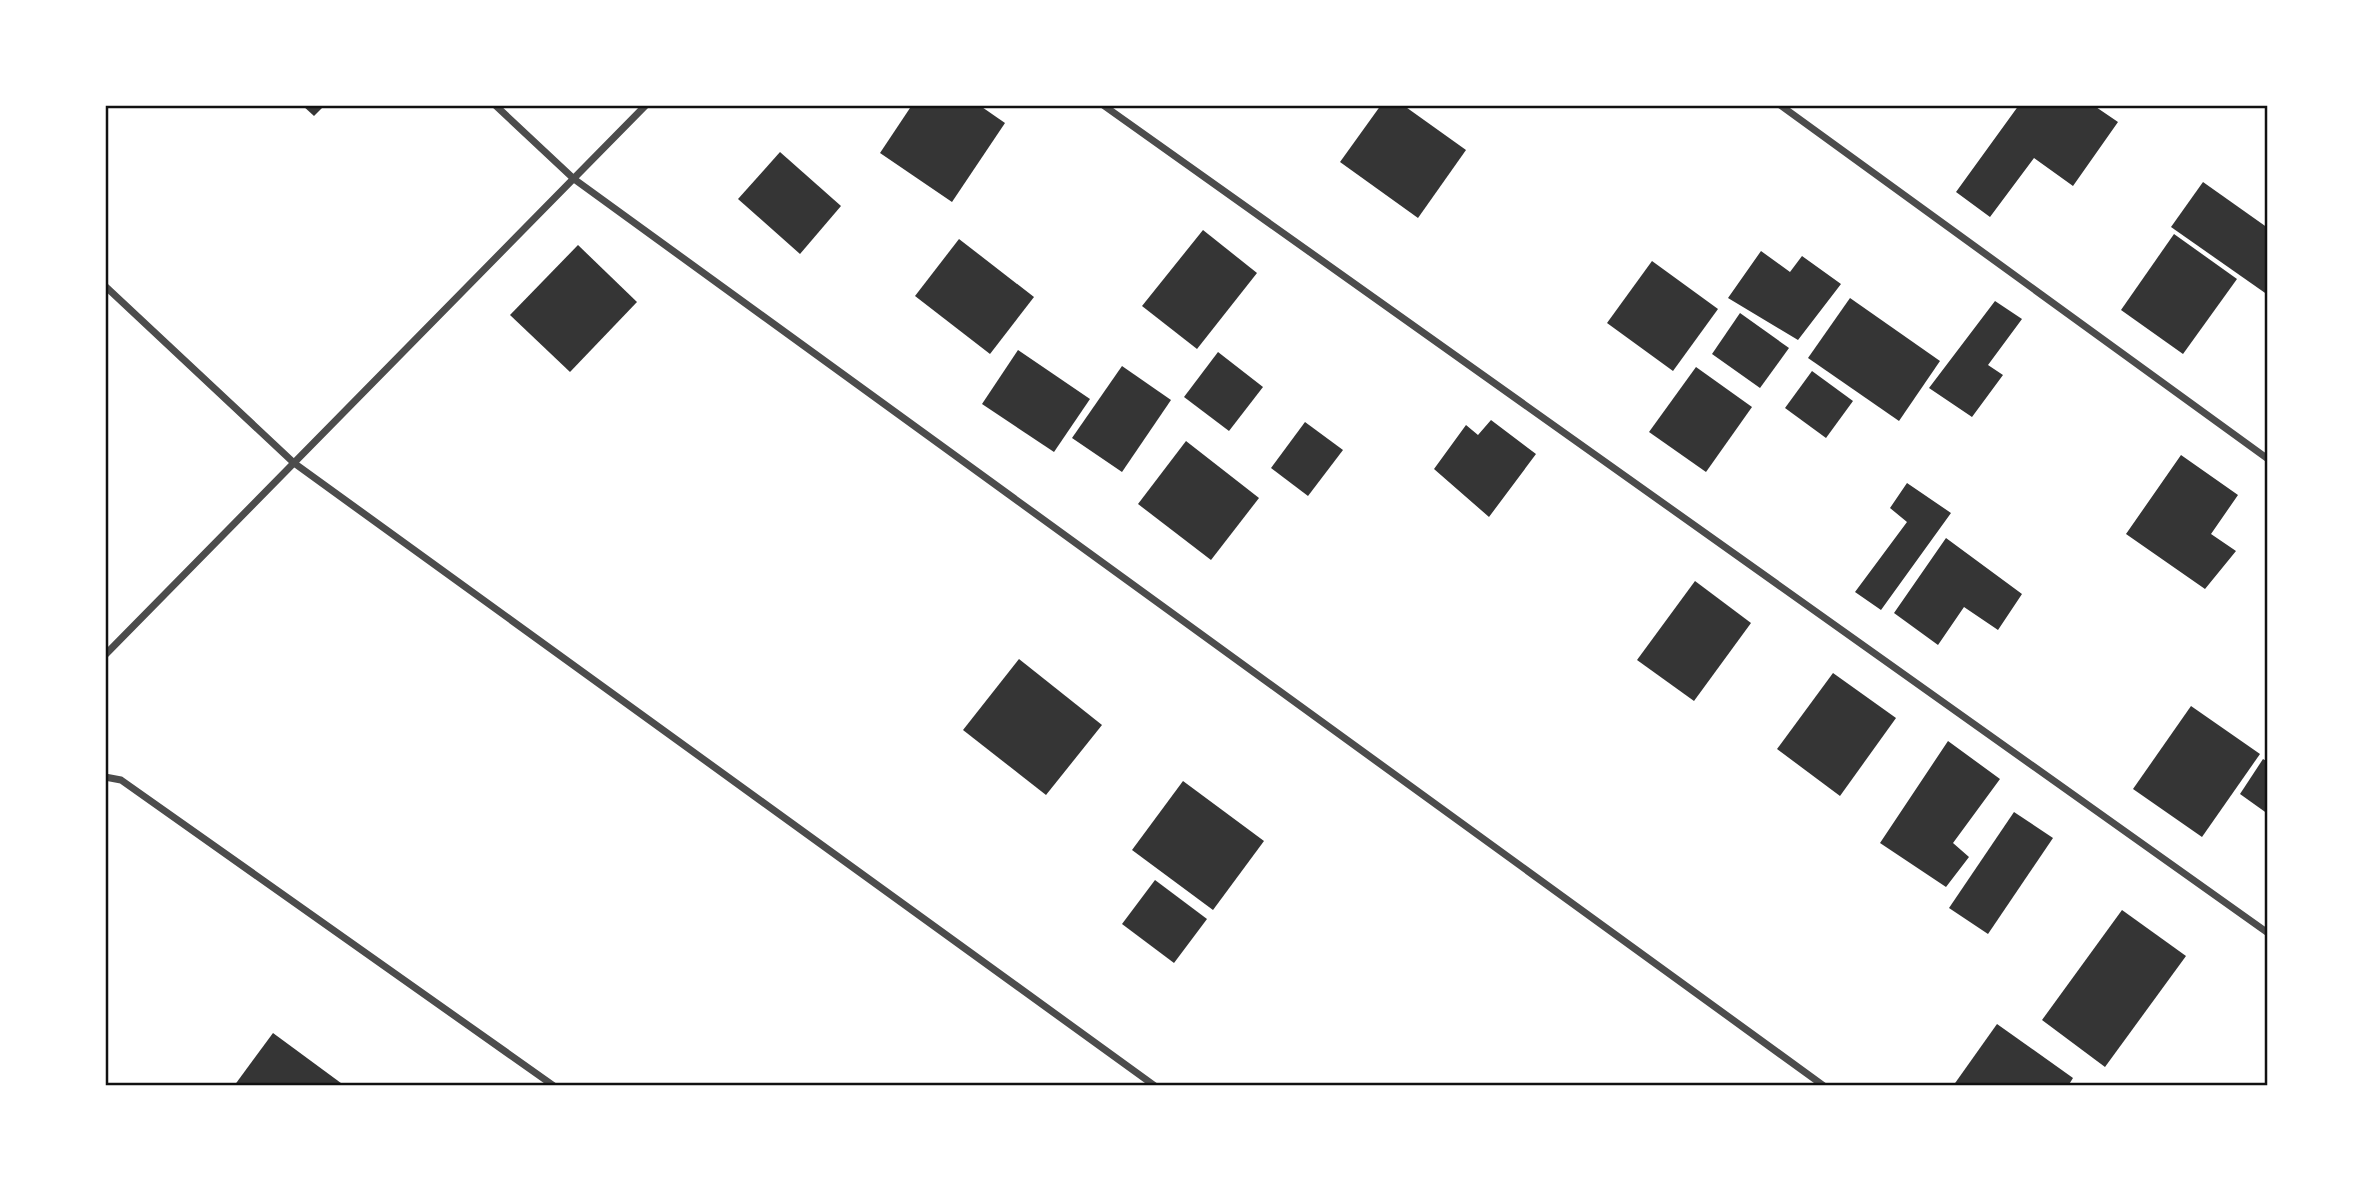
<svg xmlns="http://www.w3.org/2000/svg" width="2373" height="1191" viewBox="0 0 2373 1191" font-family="Helvetica,sans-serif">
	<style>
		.building { fill: #353535 }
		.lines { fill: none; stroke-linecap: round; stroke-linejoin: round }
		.minor { stroke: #4c4c4c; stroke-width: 7 }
		.neatline { fill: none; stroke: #111; stroke-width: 2.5 }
	</style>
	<rect width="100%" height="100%" fill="#fff"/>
	<!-- building -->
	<g class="building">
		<polygon points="302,105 325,105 314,116"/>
		<polygon points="912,105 979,105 1005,123 952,202 880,153"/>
		<polygon points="1381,105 1403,105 1466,150 1418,218 1340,162"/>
		<polygon points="2019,105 2093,105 2118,122 2073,186 2034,158 1990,217 1956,192"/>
		<polygon points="780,152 841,206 800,254 738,199"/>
		<polygon points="2203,182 2268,228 2268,295 2171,227"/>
		<polygon points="1203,230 1257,273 1197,349 1142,306"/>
		<polygon points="2174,234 2237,279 2183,354 2121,310"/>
		<polygon points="959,239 1034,297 990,354 915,296"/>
		<polygon points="578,245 637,302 570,372 510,315"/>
		<polygon points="1761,251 1790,272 1802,256 1841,284 1798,340 1728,298"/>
		<polygon points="1652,261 1718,309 1673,371 1607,323"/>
		<polygon points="1850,298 1940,361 1899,421 1808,358"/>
		<polygon points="1995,301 2022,319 1988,365 2003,375 1972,417 1929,388"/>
		<polygon points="1740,313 1789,348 1760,388 1712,354"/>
		<polygon points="1018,350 1090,399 1054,452 982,404"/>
		<polygon points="1218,352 1263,387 1229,431 1184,397"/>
		<polygon points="1122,366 1171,400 1122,472 1072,438"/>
		<polygon points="1696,367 1752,407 1706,472 1649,432"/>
		<polygon points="1812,371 1853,401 1826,438 1785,408"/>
		<polygon points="1491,420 1536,454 1489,517 1434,469 1466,425 1478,435"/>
		<polygon points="1305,422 1343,450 1308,496 1271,468"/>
		<polygon points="1186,441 1259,498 1211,560 1138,504"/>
		<polygon points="2181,455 2238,495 2211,534 2236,551 2205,589 2126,534"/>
		<polygon points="1907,483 1951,513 1881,610 1855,592 1907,522 1890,508"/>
		<polygon points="1946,538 2022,594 1998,630 1964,607 1938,645 1894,613"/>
		<polygon points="1695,581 1751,623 1694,701 1637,660"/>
		<polygon points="1019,659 1102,725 1046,795 963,730"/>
		<polygon points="1833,673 1896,718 1840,796 1777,749"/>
		<polygon points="2191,706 2260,754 2202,837 2133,789"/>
		<polygon points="1948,741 2000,779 1953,843 1969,857 1946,887 1880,843"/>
		<polygon points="2263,759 2268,762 2268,814 2240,794"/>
		<polygon points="1183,781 1264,841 1213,910 1132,850"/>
		<polygon points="2014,812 2053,838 1988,934 1949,908"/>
		<polygon points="1155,880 1207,919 1174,963 1122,924"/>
		<polygon points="2122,910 2186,956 2105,1067 2042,1020"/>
		<polygon points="1997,1024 2073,1078 2068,1086 1953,1086"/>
		<polygon points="273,1033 345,1086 234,1086"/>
	</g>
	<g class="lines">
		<!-- minor -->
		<g class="minor">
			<polyline points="495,105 574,179 1824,1086"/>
			<polyline points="1103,105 2268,933"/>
			<polyline points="1780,105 2268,459"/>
			<polyline points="105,286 294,463 1155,1086"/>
			<polyline points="105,655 646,105"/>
			<polyline points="105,777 121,780 554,1086"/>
		</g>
	</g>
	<!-- border -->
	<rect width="2373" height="1191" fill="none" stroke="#ffffff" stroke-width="214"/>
	<rect x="107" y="107" width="2159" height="977" class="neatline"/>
</svg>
